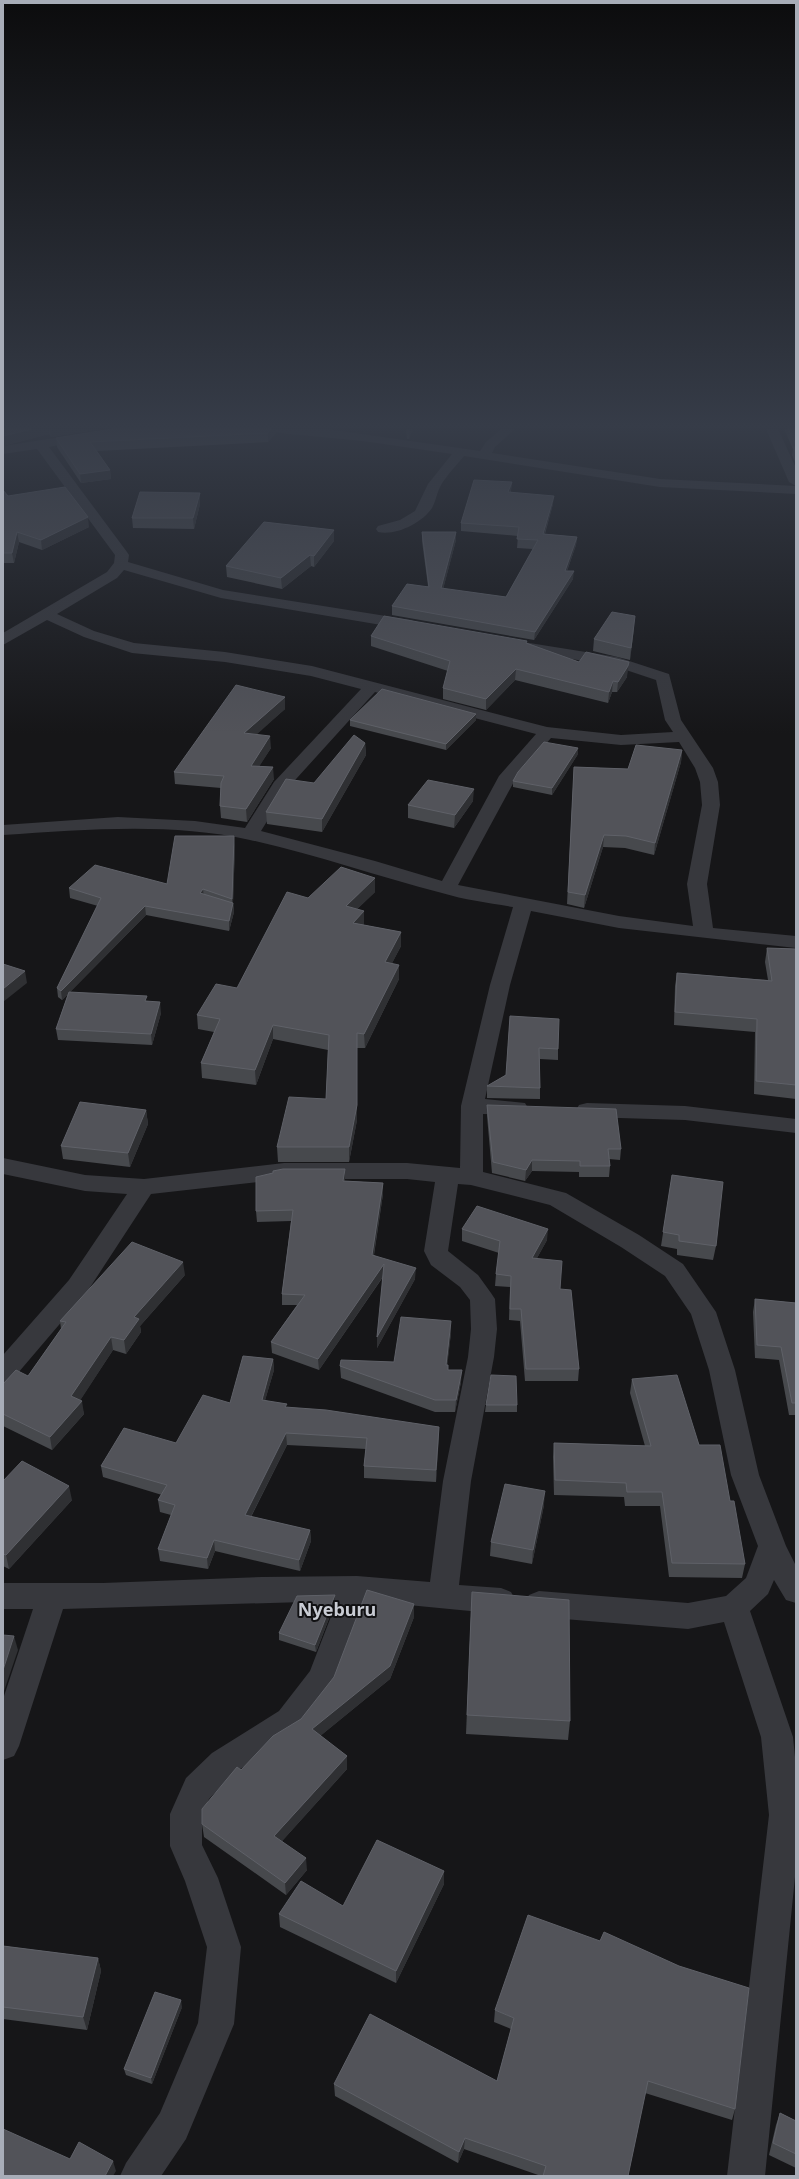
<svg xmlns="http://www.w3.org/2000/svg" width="799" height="2179" viewBox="0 0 799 2179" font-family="'Noto Sans',sans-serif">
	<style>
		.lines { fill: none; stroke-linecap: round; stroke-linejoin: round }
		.minor { fill: #37383d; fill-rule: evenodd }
		.wall { fill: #47494d }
		.shaded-wall { fill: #2f3033 }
		.building { fill: #525359; stroke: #5f6168 }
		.labels { text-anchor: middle; stroke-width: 4; stroke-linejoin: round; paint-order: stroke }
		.near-quarter-label { font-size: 18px; font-weight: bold; fill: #c9ccd4; stroke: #111113 }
	</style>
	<rect width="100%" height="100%" fill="#161618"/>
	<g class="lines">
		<!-- minor -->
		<g class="minor">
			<path d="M 273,429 L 327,429 L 480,451 L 486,442 L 501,429 L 515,429 L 495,447 L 492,453 L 660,479 L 796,486 L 796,494 L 660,487 L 464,456 C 456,466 447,475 441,485 C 437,492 436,501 432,508 C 422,523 396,536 378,532 L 376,529 L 378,526 L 400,520 L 415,511 L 428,484 L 452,454 L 363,441 L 279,433 Z"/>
			<polygon points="766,429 778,429 796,468 796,486 789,482"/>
			<path d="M 55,438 L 59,439 L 61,442 L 59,445 L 49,447 L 127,552 L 129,555 L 128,562 L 223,590 L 411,620 L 416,622 L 419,625 L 416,628 L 411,630 L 221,598 L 124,570 L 117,578 L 57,614 L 94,631 L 134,643 L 225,652 L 312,666 L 547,727 L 621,735 L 673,732 L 665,720 L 656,680 L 614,666 L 511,649 L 509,646 L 511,643 L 517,641 L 617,657 L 669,674 L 681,720 L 713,768 L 718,782 L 720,805 L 707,884 L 713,928 L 796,936 L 796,948 L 619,928 L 531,911 L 510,985 L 485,1099 L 525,1103 L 528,1108 L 525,1113 L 517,1115 L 483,1114 L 483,1172 L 566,1193 L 639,1235 L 683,1264 L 716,1312 L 735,1370 L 759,1475 L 786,1546 L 796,1566 L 796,1603 L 786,1600 L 774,1580 L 768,1594 L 750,1611 L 793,1737 L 796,1767 L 796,1867 L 765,2176 L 727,2176 L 769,1815 L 761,1737 L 724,1622 L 688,1629 L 539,1617 L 529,1613 L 524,1604 L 529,1595 L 539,1591 L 688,1603 L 726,1596 L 746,1578 L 758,1546 L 731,1475 L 709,1370 L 691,1314 L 665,1276 L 621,1247 L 550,1205 L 471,1185 L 458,1184 L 448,1251 L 478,1275 L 491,1293 L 495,1299 L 497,1329 L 494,1357 L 471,1481 L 459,1585 L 501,1588 L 511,1592 L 516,1601 L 511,1610 L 501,1614 L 367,1601 L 333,1689 L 301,1731 L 234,1773 L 209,1799 L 202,1814 L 202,1845 L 218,1878 L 241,1947 L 234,2024 L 186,2139 L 161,2176 L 120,2176 L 126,2163 L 160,2113 L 198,2023 L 207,1947 L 185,1881 L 170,1846 L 170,1814 L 186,1778 L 212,1753 L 279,1711 L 310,1671 L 337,1601 L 63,1609 L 19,1746 L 14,1756 L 3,1760 L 3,1699 L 33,1609 L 3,1609 L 3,1583 L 103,1583 L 262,1577 L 357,1576 L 430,1582 L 443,1481 L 468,1357 L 471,1329 L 470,1300 L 460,1287 L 431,1265 L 424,1251 L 435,1182 L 407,1179 L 284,1179 L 151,1194 L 87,1292 L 12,1380 L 3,1383 L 3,1355 L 69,1280 L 127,1194 L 85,1191 L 3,1174 L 3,1158 L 85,1175 L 144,1179 L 284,1163 L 407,1163 L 460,1168 L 461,1106 L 490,985 L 513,907 C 489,903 465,900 442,893 C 378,877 315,854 250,840 C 168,822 85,830 3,835 L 3,825 L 118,817 L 195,821 L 245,828 L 274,782 L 361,689 L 311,676 L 225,662 L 132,653 L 84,637 L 47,620 L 3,645 L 3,633 L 107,572 L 114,563 L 115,555 L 37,449 L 3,454 L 3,446 ZM 375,692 L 536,734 L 499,776 L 442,881 L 375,861 L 261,831 L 287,789 ZM 551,738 L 621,745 L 679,742 L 695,768 L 700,782 L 702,805 L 687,884 L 693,926 L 619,916 L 458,885 L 516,778 Z"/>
			<polygon points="587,1103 685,1106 796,1119 796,1133 685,1120 587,1117 579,1115 576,1110 579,1105"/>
		</g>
	</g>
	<!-- wall -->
	<g class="wall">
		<polygon points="3,429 101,429 51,437 49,434 3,446"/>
		<polygon points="112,429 276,429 276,433 268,442 97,451 110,470 111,479 81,483 57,447 56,438"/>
		<polygon points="406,429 413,429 409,439 407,439"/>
		<polygon points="784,429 796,429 796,464 792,455 793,449"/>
		<polygon points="512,482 511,490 511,492 553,504 545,534 577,537 576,545 567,571 573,579 534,640 392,615 392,606 428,586 422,541 422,532 456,532 456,540 443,589 506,597 533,549 517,548 518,536 461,531 461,523"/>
		<polygon points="3,490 8,496 89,527 42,550 19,542 14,563 3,563"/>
		<polygon points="200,504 194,529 133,528 132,518"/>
		<polygon points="334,541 314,567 311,566 282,589 227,577 226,566"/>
		<polygon points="634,628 630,660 593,651 594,639"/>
		<polygon points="371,636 527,643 579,662 627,677 617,692 612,692 608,703 515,680 486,710 443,699 443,688 448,671 371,646"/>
		<polygon points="285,697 285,709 256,734 271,748 259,766 274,779 247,822 221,818 220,806 221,788 175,784 174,772"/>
		<polygon points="350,720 476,720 446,750 350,726"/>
		<polygon points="365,743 366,755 322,832 267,824 266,812 314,783"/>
		<polygon points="682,750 681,762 654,855 625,848 603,847 584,908 567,904 574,767 628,769"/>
		<polygon points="578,754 552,795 513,787 513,781"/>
		<polygon points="473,801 454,828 408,818 408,805"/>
		<polygon points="235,845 233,902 234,912 229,931 146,915 70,992 148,1001 161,1013 152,1045 58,1040 56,1029 68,994 62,1000 58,997 57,988 98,906 70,898 69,888 167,884"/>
		<polygon points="375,892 357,909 364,925 401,932 401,946 392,963 399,979 365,1048 357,1048 357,1120 349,1162 278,1162 277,1147 326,1099 328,1050 273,1039 256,1085 202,1078 201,1063 214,1032 198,1029 197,1015 237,988 308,898"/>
		<polygon points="767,948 796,949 796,1099 754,1094 755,1032 674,1025 675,986 677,973 768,980 765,962"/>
		<polygon points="510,1016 558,1049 558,1060 540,1059 540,1099 487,1098 487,1086 506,1075"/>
		<polygon points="487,1105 621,1149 620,1160 609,1159 610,1166 609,1177 579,1177 579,1172 532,1171 525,1181 492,1173 487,1116"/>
		<polygon points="146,1110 148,1124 130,1167 63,1159 61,1146"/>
		<polygon points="672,1175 716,1246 713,1260 677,1255 677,1249 661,1246"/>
		<polygon points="345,1181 383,1183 383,1194 374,1255 415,1279 377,1348 377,1337 383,1277 319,1370 272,1353 271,1342 297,1305 282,1305 282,1294 291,1221 257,1222 256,1211"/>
		<polygon points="462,1229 547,1240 537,1258 560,1289 579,1369 578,1381 525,1381 520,1321 509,1320 510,1287 495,1286 496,1274 499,1253 462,1241"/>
		<polygon points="185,1275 140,1326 141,1332 126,1354 113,1350 80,1400 84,1414 52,1450 3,1426 3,1384 28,1376 61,1329 60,1321"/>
		<polygon points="755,1299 796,1303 796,1415 789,1415 779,1360 755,1358 753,1312"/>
		<polygon points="451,1333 447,1365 448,1370 461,1382 455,1412 435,1412 341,1378 340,1366 394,1362"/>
		<polygon points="273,1359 274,1370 265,1400 287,1408 439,1427 436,1482 364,1478 364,1466 366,1449 287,1445 251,1517 310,1530 311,1541 300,1571 215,1551 208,1569 160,1561 158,1549 171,1515 160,1512 158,1500 162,1495 103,1477 101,1466 176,1443 230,1403"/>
		<polygon points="632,1379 699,1445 730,1501 745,1564 742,1578 669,1577 660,1506 625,1506 624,1497 554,1495 553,1457 554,1443 645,1446 630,1393"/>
		<polygon points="486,1405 517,1405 517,1412 485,1412"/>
		<polygon points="3,1481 72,1500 9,1569 3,1566"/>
		<polygon points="544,1505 532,1564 490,1556 491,1542"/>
		<polygon points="472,1592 570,1721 568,1740 466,1734"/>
		<polygon points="335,1595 335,1603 316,1652 279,1640 279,1633"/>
		<polygon points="414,1617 390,1679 320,1736 347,1756 347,1769 282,1841 307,1870 286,1895 204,1837 202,1824 241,1770 301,1719"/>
		<polygon points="444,1871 444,1884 396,1983 280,1927 279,1914 343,1906"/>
		<polygon points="3,1946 98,1958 101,1971 87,2030 3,2019"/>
		<polygon points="182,2007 152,2084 126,2075 124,2069"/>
		<polygon points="495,2010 735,2109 732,2120 645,2093 628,2176 541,2176 464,2149 458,2163 335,2096 334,2084 497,2081 511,2029 494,2022"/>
		<polygon points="780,2113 796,2121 796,2168 769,2155 776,2125"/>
	</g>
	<!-- shaded-wall -->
	<g class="shaded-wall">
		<polygon points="32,429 49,429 49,434 3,446 3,436"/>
		<polygon points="50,429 101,429 51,437"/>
		<polygon points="271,429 276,429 276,433 268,442 268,433"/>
		<polygon points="409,429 413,429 409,439"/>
		<polygon points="110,470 111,479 81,483 80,474"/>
		<polygon points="512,482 511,490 508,500 508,492"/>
		<polygon points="200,493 200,504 194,529 193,518"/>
		<polygon points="554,496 553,504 542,542 543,534"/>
		<polygon points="88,517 89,527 42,550 41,540"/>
		<polygon points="334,530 334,541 314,567 314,556"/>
		<polygon points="17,532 19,542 14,563 12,553"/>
		<polygon points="456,532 456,540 441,597 441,588"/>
		<polygon points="577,537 576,545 564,579 565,571"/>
		<polygon points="310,555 311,566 282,589 281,578"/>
		<polygon points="574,571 573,579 534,640 535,632"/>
		<polygon points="635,616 634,628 630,660 631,648"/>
		<polygon points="629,662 627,677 617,692 618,682"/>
		<polygon points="516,669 515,680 486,710 486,699"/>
		<polygon points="613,681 612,692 608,703 609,692"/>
		<polygon points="285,697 285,709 245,745 244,733"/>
		<polygon points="476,714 476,720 446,750 446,744"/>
		<polygon points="270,736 271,748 252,778 251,766"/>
		<polygon points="365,743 366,755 322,832 322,819"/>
		<polygon points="578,748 578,754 552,795 552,788"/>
		<polygon points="682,750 681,762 654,855 655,843"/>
		<polygon points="273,767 274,779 247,822 246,809"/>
		<polygon points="474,789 473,801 454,828 455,815"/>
		<polygon points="604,835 603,847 584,908 585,895"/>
		<polygon points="234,836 235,845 233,904 233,903 234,912 229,931 229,921 232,905 232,899"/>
		<polygon points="375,878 375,892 346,920 346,906"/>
		<polygon points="203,889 204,898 200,893"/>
		<polygon points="145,906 146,915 62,1000 61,991"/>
		<polygon points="364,911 364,925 353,923"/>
		<polygon points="401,932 401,946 385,977 385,962"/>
		<polygon points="399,965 399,979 365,1048 364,1034"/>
		<polygon points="25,971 27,983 3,1002 3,989"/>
		<polygon points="160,1002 161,1013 152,1045 151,1034"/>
		<polygon points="273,1025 273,1039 256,1085 255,1070"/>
		<polygon points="357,1033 357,1120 349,1162 349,1147"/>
		<polygon points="146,1110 148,1124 130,1167 128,1153"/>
		<polygon points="532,1160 532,1171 525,1181 526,1170"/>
		<polygon points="345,1169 345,1180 343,1192 343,1181"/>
		<polygon points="383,1183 383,1194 372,1266 372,1255"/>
		<polygon points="548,1229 547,1240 531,1269 532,1258"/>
		<polygon points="183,1262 185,1275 140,1326 141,1332 126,1354 124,1340 134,1317"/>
		<polygon points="384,1264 384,1275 319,1370 318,1359"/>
		<polygon points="416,1268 415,1279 377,1348 377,1337"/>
		<polygon points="451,1321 451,1333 446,1377 446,1365"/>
		<polygon points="111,1337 113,1350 74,1410 71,1396"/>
		<polygon points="273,1359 274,1370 262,1411 262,1400"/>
		<polygon points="462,1370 461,1382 455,1412 456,1400"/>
		<polygon points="82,1401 84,1414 52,1450 50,1437"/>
		<polygon points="439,1427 439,1438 436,1482 436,1470"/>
		<polygon points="286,1433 287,1445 246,1526 245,1515"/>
		<polygon points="69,1486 72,1500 9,1569 6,1555"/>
		<polygon points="545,1491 544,1505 532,1564 533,1550"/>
		<polygon points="310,1530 311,1541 300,1571 299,1560"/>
		<polygon points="214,1540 215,1551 208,1569 207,1558"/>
		<polygon points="335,1595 335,1603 316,1652 315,1645"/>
		<polygon points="414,1604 414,1617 390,1679 313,1742 312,1729"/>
		<polygon points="14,1636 18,1650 3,1694 3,1670"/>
		<polygon points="347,1756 347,1769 275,1849 274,1836"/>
		<polygon points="306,1858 307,1870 286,1895 285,1883"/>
		<polygon points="444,1871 444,1884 396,1983 396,1971"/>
		<polygon points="98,1958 101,1971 87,2030 83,2017"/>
		<polygon points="181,2000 182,2007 152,2084 151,2078"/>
		<polygon points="465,2138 464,2149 458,2163 459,2152"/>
		<polygon points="113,2161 116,2171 113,2176 105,2176"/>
	</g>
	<!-- building -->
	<g class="building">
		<polygon points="3,429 32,429 3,436"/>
		<polygon points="112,429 271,429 268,433 90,442 110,470 80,474 56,438"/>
		<polygon points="788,429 796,429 796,445"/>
		<polygon points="793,447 796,447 796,453"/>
		<polygon points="474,480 512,482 508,492 554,496 543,534 577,537 565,571 574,571 535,632 392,606 407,584 429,587 422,532 456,532 441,588 506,597 538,540 517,539 519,527 461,523"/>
		<polygon points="65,487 88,517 41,540 17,532 12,553 3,553 3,490 8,496"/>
		<polygon points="140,492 200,493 193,518 132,518"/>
		<polygon points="264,522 334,530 314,556 310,555 281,578 226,566"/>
		<polygon points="612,612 635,616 631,648 594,639"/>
		<polygon points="384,616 527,641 526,643 579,662 586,652 629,662 628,666 618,682 613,681 609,692 516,669 486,699 443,688 450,661 371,636"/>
		<polygon points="236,685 285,697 244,733 270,736 251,766 273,767 246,809 220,806 221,783 224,776 174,772"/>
		<polygon points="382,689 476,714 446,744 350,720"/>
		<polygon points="354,735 365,743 322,819 266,812 286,779 314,783"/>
		<polygon points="544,742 578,748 552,788 513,781 518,772"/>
		<polygon points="636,745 682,750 655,843 626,836 604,835 585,895 568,892 574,767 628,769"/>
		<polygon points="428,780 474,789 455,815 408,805"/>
		<polygon points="175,836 234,836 232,899 203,889 200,893 233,903 229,921 145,906 61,991 57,988 101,898 69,888 95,865 167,884"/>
		<polygon points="341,867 375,878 346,906 364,911 353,923 401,932 385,962 399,965 364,1034 357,1033 357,1105 349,1147 277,1147 289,1097 326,1099 329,1035 273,1025 255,1070 201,1063 220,1019 197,1015 216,984 237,988 287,892 308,898"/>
		<polygon points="767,948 796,949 796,1085 756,1081 757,1019 675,1012 677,973 772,981"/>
		<polygon points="3,964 25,971 3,989"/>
		<polygon points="69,992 147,996 145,1001 160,1002 151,1034 56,1029"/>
		<polygon points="510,1016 559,1019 558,1049 539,1048 540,1088 487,1086 506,1075"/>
		<polygon points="80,1102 146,1110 128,1153 61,1146"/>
		<polygon points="487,1105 616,1109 621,1149 608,1149 610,1166 580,1166 580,1161 532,1160 526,1170 493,1162"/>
		<polygon points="283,1169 345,1169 343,1181 383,1183 372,1255 416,1268 377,1337 384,1264 318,1359 271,1342 305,1295 282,1294 293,1210 256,1211 256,1177 273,1173 273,1171"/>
		<polygon points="672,1175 723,1182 716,1246 679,1241 679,1235 663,1232"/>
		<polygon points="477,1206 548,1229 532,1258 562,1261 560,1289 571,1290 579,1369 526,1369 521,1309 510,1309 511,1276 496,1274 500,1241 462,1229"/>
		<polygon points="132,1242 183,1262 134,1317 139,1319 124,1340 111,1337 71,1396 82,1401 50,1437 3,1414 3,1384 16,1370 28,1376 66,1322 60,1321"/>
		<polygon points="755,1299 796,1303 796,1403 792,1403 781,1347 757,1345"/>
		<polygon points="401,1317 451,1321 446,1365 448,1365 448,1370 462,1370 456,1400 435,1400 340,1366 341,1360 394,1362"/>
		<polygon points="243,1356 273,1359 262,1400 287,1404 285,1407 326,1410 439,1427 436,1470 364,1466 367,1438 286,1433 245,1515 310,1530 299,1560 214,1540 207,1558 158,1549 175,1505 158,1500 167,1485 101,1466 124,1428 176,1443 203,1395 230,1403"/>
		<polygon points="491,1375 516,1376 517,1405 486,1405"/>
		<polygon points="677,1375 699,1445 720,1445 730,1501 734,1501 745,1564 672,1563 662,1492 627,1492 626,1483 555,1480 554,1443 651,1446 632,1379"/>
		<polygon points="22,1461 69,1486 6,1555 3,1554 3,1481"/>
		<polygon points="505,1484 545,1491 533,1550 491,1542"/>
		<polygon points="367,1590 414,1604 390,1666 312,1729 347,1756 274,1836 306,1858 285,1883 202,1824 202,1809 237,1767 241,1770 273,1736 301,1719 334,1677"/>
		<polygon points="472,1592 569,1600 570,1721 467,1715"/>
		<polygon points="335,1595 315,1645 279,1633 297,1596"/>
		<polygon points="3,1635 14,1636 3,1670"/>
		<polygon points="377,1840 444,1871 396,1971 279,1914 301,1881 343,1906"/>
		<polygon points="528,1915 600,1941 604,1932 679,1966 749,1988 735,2109 648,2081 628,2176 543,2176 546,2166 465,2138 459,2152 334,2084 370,2014 497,2081 514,2018 495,2010"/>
		<polygon points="3,1946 98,1958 83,2017 3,2007"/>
		<polygon points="155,1992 181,2000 151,2078 124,2069"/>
		<polygon points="780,2113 796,2121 796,2154 773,2143"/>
		<polygon points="3,2129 70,2159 79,2142 113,2161 105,2176 3,2176"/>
	</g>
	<!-- sky -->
	<linearGradient id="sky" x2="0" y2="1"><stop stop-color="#0c0c0d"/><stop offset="0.58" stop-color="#363c48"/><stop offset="1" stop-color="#363c48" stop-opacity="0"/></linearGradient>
	<rect width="799" height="734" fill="url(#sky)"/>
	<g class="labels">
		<!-- near-quarter labels -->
		<g class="near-quarter-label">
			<text x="337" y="1616">Nyeburu</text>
		</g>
	</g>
	<!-- border -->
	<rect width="799" height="2179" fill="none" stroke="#a8adb8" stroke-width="8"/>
</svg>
